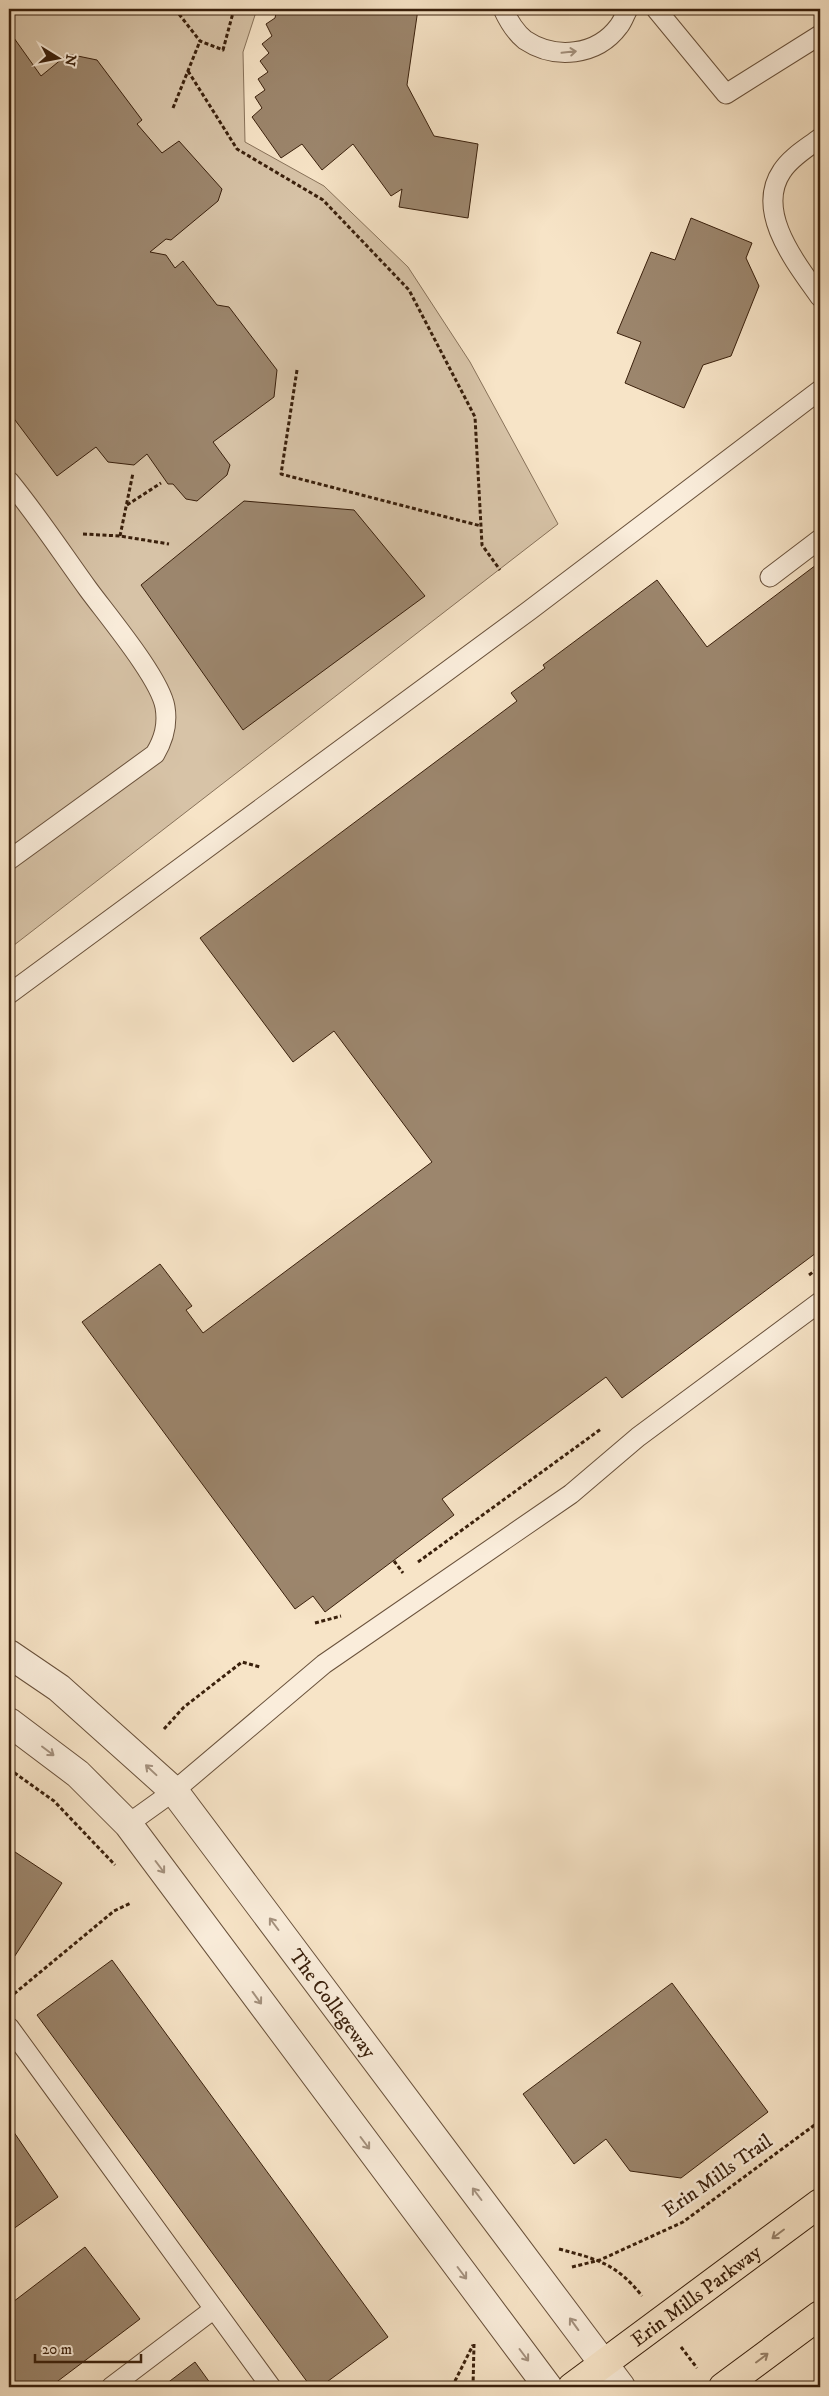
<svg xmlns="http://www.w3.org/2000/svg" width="829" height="2396" viewBox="0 0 829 2396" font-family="'IM FELL DW Pica',serif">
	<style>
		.green { fill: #d7c3a7; stroke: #88725a }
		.building { fill: #9c866d; stroke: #3a200c }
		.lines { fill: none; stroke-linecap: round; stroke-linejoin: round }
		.service-casing { stroke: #69513b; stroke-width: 21 }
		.tertiary-casing { stroke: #69513b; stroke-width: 30 }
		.primary-casing { stroke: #3a200c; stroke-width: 30 }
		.path { stroke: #3a200c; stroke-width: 3; stroke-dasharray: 4 2.5; stroke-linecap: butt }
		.service { stroke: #faeddb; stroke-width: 19 }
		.tertiary { stroke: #faeddb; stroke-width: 28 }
		.primary { stroke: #f7e4c7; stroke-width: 28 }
		.oneway { stroke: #a4917e }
		.oneway2 { stroke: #98826a }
		.labels { text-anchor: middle; stroke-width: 5; stroke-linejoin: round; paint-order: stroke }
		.street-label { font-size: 20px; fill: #3a200c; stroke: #faeddb }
	</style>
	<rect width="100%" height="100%" fill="#f7e4c7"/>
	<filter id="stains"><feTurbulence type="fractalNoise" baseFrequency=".004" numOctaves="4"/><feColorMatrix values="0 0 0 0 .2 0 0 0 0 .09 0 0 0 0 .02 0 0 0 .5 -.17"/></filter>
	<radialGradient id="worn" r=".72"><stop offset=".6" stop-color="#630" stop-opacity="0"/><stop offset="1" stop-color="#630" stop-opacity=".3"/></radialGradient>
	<!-- green -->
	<polygon class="green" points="9,9 257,9 243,52 245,142 324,186 408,267 470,362 558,524 9,949"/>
	<!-- building -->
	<g class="building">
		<polygon points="277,9 418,9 407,85 434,136 478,144 468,218 399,207 402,189 391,196 353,144 322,170 302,144 281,158 252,117 262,108 255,97 265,90 258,79 268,72 260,61 269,53 262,44 272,36 266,24 275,18"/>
		<polygon points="9,31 41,76 68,54 97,60 142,120 137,124 162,153 179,141 222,189 218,201 171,240 166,239 150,252 166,255 175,268 183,261 217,305 229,307 277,370 274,397 213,442 230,465 227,475 197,501 186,499 173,484 168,484 147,454 134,465 108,462 96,447 57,476 9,412"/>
		<polygon points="691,218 752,243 746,258 759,286 731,356 703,365 684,408 625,383 641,342 617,333 651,252 675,260"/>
		<polygon points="244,501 354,510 425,596 243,730 141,585"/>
		<polygon points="820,562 820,1250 622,1398 606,1377 442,1499 454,1515 325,1612 313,1596 295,1609 82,1322 160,1264 192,1306 186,1310 203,1333 432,1162 334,1031 293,1062 200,938 517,701 511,693 545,668 543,665 657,580 707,647"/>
		<polygon points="9,1848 62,1883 9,1965"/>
		<polygon points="112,1960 388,2337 320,2387 311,2387 37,2015"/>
		<polygon points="672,1983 768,2112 681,2178 630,2171 606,2139 574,2164 523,2094"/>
		<polygon points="9,2125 58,2197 9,2232"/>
		<polygon points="85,2247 140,2319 50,2387 9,2387 9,2305"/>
		<polygon points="195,2362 213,2387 162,2387"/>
	</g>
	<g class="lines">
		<defs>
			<g id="service">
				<path d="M 503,9 C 508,20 515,32 525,40 C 555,60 597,56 619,26 C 623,21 625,14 628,9"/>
				<polyline points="656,9 726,94 820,35"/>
				<path d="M 820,138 C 807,148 791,157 782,171 C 754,212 797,264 820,297"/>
				<path d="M 9,481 C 37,515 62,553 88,589 C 107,615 160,678 165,707 C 168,725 164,739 155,754 L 9,860"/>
				<polyline points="770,577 820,539"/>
				<polyline points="9,994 530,610 820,390"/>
				<polyline points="128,1824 174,1791 324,1664 571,1494 638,1437 820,1302"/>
				<polyline points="9,2027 271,2387"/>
				<polyline points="111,2387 214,2309"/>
			</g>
			<g id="tertiary">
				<path id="s1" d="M 9,1654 L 59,1688 L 174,1791 L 621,2387"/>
				<polyline points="9,1722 78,1774 128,1824 548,2387"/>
			</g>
			<g id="primary">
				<path id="s2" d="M 572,2387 L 820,2203"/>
				<polyline points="723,2387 820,2315"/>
			</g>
		</defs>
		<!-- service casing -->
		<use href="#service" class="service-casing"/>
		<!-- tertiary casing -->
		<use href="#tertiary" class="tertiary-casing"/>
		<!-- primary casing -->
		<use href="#primary" class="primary-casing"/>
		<!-- path -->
		<g class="path">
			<polyline points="175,9 200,41 223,50 234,9"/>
			<polyline points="188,71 237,149 323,200 409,290 475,417 482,545 500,570"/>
			<polyline points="173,108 200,41"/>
			<polyline points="297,370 281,474 481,526"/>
			<polyline points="127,505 161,483"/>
			<polyline points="83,534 120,536 169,544"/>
			<polyline points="120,536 133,473"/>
			<polyline points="809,1275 820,1267"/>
			<polyline points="394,1561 403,1573"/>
			<polyline points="418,1562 601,1429"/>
			<polyline points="315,1623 341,1616"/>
			<polyline points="164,1729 184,1707 242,1662 260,1667"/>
			<polyline points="9,1769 54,1801 115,1865"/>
			<polyline points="9,1998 114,1911 131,1903"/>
			<path d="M 559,2249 C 597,2259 617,2264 642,2296"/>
			<polyline points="572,2267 600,2260 683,2222 820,2121"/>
			<polyline points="681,2347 697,2368"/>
			<polyline points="452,2387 473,2345"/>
			<polyline points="473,2387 474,2344"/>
		</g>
		<!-- service -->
		<use href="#service" class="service"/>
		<!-- tertiary -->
		<use href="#tertiary" class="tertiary"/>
		<!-- primary -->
		<use href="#primary" class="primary"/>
	</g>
	<!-- one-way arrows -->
	<defs><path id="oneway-shaft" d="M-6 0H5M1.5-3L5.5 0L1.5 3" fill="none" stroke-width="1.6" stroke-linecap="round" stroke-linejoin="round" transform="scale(1.25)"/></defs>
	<g class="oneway">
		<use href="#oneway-shaft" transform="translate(569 52) rotate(-6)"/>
		<use href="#oneway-shaft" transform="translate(48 1751) rotate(37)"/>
		<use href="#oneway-shaft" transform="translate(151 1770) rotate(-137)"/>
		<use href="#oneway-shaft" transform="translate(160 1867) rotate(53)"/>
		<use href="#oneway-shaft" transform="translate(274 1924) rotate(-127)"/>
		<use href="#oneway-shaft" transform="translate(257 1998) rotate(54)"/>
		<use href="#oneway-shaft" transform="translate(365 2143) rotate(53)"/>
		<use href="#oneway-shaft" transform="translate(477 2194) rotate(-127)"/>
		<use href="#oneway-shaft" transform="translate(462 2273) rotate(53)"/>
		<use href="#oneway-shaft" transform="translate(574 2324) rotate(-126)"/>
		<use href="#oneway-shaft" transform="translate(524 2355) rotate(53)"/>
	</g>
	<g class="oneway2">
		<use href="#oneway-shaft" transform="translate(778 2234) rotate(143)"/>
		<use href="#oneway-shaft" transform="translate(762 2358) rotate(-37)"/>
	</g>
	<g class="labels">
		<!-- street labels -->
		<g class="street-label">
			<text dy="7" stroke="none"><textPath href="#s1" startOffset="480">The Collegeway</textPath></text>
			<text transform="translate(717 2175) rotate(-35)" y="7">Erin Mills Trail</text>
			<text dy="7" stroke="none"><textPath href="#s2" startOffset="154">Erin Mills Parkway</textPath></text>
		</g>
	</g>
	<!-- margin -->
	<rect width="829" height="2396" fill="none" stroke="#f7e4c7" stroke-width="30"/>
	<rect x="10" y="10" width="809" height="2376" fill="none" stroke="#3a200c" stroke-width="2.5"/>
	<rect x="15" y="15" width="799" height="2366" fill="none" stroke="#3a200c"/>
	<!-- north arrow -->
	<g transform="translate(58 58) rotate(100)" stroke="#faeddb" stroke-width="4" paint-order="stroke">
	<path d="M0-4L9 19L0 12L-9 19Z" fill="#3a200c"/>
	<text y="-8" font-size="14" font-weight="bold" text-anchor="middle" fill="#3a200c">N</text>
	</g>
	<!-- scale -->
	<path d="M35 2354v8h106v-8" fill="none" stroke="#3a200c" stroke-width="2.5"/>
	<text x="42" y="2354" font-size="15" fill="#3a200c" stroke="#faeddb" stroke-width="4" paint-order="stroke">20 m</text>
	<rect width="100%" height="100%" filter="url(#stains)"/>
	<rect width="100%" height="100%" fill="url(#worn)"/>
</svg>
